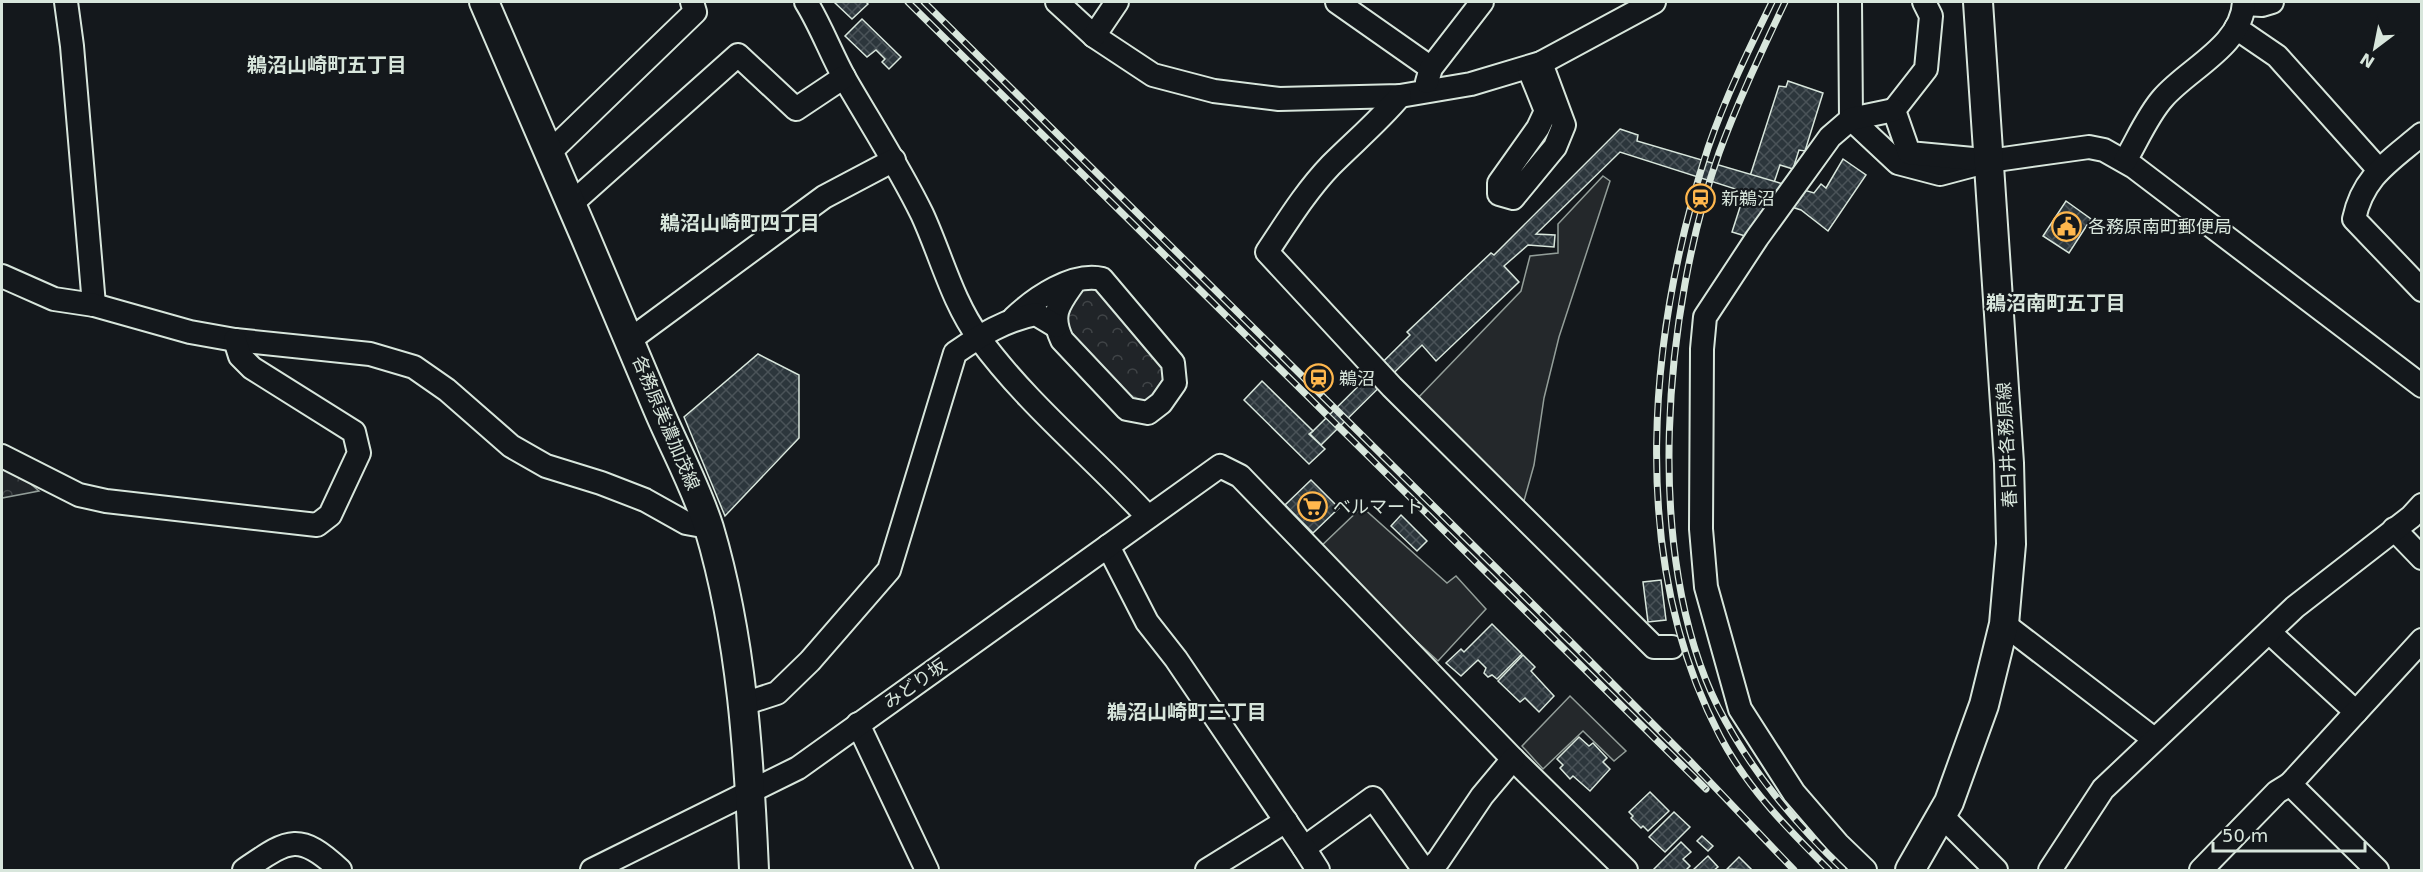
<svg xmlns="http://www.w3.org/2000/svg" width="2423" height="872" viewBox="0 0 2423 872" font-family="'DejaVu Sans','Noto Sans JP',sans-serif">
	<style>
		.forest { fill: url(#forest-crowns); stroke: #939e99; stroke-width: 1.5 }
		.parking { fill: #24282b; stroke: #939e99; stroke-width: 1.5 }
		.building { fill: url(#building-cross-hatch); stroke: #d8e6dc; stroke-width: 1.5 }
		.lines { fill: none; stroke-linecap: round; stroke-linejoin: round }
		.minor-casing { stroke: #d8e6dc; stroke-width: 26 }
		.major-casing { stroke: #d8e6dc; stroke-width: 32 }
		.minor { stroke: #14181c; stroke-width: 22 }
		.major { stroke: #14181c; stroke-width: 28 }
		.rail-casing { stroke: #d8e6dc; stroke-width: 7 }
		.rail { stroke: #14181c; stroke-width: 4.5; stroke-dasharray: 14; stroke-linecap: butt }
		.labels { text-anchor: middle; stroke-width: 4.5; stroke-linejoin: round; paint-order: stroke }
		.poi-label { font-size: 18px; fill: #d8e6dc; stroke: #14181c; text-anchor: start }
		.street-label { font-size: 18px; fill: #d8e6dc; stroke: #14181c }
		.neighbourhood-label { font-size: 20px; font-weight: bold; fill: #d8e6dc; stroke: #14181c }
	</style>
	<defs>
		<pattern id="forest-crowns" width="20" height="18" patternUnits="userSpaceOnUse" patternTransform="scale(1.5)"><rect width="20" height="18" fill="#202428"/><path d="M2 6a3 3 0 1 1 6 0M12 15a3 3 0 1 1 6 0" fill="none" stroke="#404447"/></pattern>
		<pattern id="building-cross-hatch" width="8" height="8" patternUnits="userSpaceOnUse" patternTransform="scale(1.5)"><rect width="8" height="8" fill="#2c363c"/><path d="M0 0l8 8M0 8l8-8" fill="none" stroke="#4a5358"/></pattern>
	</defs>
	<rect width="100%" height="100%" fill="#14181c"/>
	<!-- forest -->
	<g class="forest">
		<polygon points="1101,285 1168,365 1166,382 1156,398 1135,404 1068,336 1062,310 1079,287"/>
		<polygon points="2,460 39,491 2,498"/>
	</g>
	<!-- parking -->
	<g class="parking">
		<polygon points="1603,176 1610,181 1559,337 1544,398 1534,465 1522,508 1416,400 1521,291 1530,256 1558,253 1558,224"/>
		<polygon points="1362,507 1447,583 1456,576 1486,609 1438,661 1317,550"/>
		<polygon points="1570,696 1626,751 1614,761 1583,731 1543,769 1522,746"/>
	</g>
	<!-- building -->
	<g class="building">
		<polygon points="834,2 866,2 868,4 852,19"/>
		<polygon points="862,19 901,57 889,69 882,62 885,59 876,50 867,57 845,36"/>
		<polygon points="1788,81 1823,93 1805,151 1799,150 1793,169 1780,165 1755,239 1732,232 1779,86 1786,87"/>
		<polygon points="1620,129 1638,135 1637,141 1814,193 1821,184 1826,188 1843,159 1866,175 1828,231 1801,210 1620,152 1536,234 1555,235 1554,247 1528,245 1504,266 1519,282 1436,361 1422,345 1321,445 1310,434 1410,335 1407,332 1491,253 1494,255"/>
		<polygon points="2066,201 2091,219 2069,253 2043,236"/>
		<polygon points="758,354 799,375 799,438 725,516 684,417"/>
		<polygon points="1262,381 1313,431 1309,434 1325,449 1309,464 1244,400"/>
		<polygon points="1311,480 1339,508 1313,533 1285,505"/>
		<polygon points="1401,515 1427,541 1417,551 1391,526"/>
		<polygon points="1661,580 1666,620 1648,622 1643,582"/>
		<polygon points="1492,624 1522,654 1497,679 1492,675 1488,677 1484,673 1486,668 1478,660 1461,676 1446,663 1461,649 1464,652"/>
		<polygon points="1523,655 1535,667 1531,671 1554,696 1539,712 1525,698 1520,702 1498,681"/>
		<polygon points="1579,737 1589,746 1593,743 1607,758 1603,762 1610,769 1590,791 1573,776 1570,779 1560,768 1563,765 1557,759"/>
		<polygon points="1650,792 1669,811 1648,831 1643,826 1641,828 1631,818 1633,816 1629,812"/>
		<polygon points="1674,812 1690,827 1665,852 1649,837"/>
		<polygon points="1702,836 1713,846 1708,851 1697,841"/>
		<polygon points="1681,842 1691,852 1683,859 1690,866 1686,870 1653,870"/>
		<polygon points="1708,856 1718,867 1714,870 1693,870"/>
		<polygon points="1739,857 1752,870 1727,869"/>
	</g>
	<g class="lines">
		<defs>
			<g id="minor">
				<polyline points="66,2 72,46 94,305"/>
				<path d="M 806,2 C 821,26 831,54 845,79 C 871,124 899,167 922,214 C 941,255 952,301 979,338 C 1027,404 1093,457 1148,517"/>
				<polyline points="1057,2 1094,36 1153,75 1214,91 1279,99 1400,96 1471,84 1541,63 1654,2"/>
				<polyline points="1337,2 1431,68"/>
				<polyline points="1850,2 1851,119 1898,163 1940,174 1989,161 2089,147 2104,150 2134,167 2422,386"/>
				<polyline points="1924,2 1931,16 1926,69 1894,110 1909,153 1973,159"/>
				<polyline points="2244,4 2262,5 2272,2"/>
				<polyline points="2236,28 2277,56 2379,170"/>
				<polyline points="1094,36 1117,2"/>
				<polyline points="1529,69 1546,111 1538,128 1499,183 1499,194 1513,198 1555,147 1564,125 1541,63"/>
				<polyline points="1427,82 1431,68 1482,2"/>
				<path d="M 1400,96 C 1379,121 1354,142 1331,165 C 1306,191 1287,222 1267,252 L 1392,387 L 1654,647 L 1672,647"/>
				<path d="M 2422,134 C 2389,162 2363,176 2354,219 L 2422,290"/>
				<polyline points="550,152 695,12 692,2"/>
				<path d="M 2125,161 C 2137,141 2147,116 2163,98 C 2189,68 2242,46 2244,2"/>
				<polyline points="571,204 738,55 796,109 844,77"/>
				<polyline points="2,276 54,299 94,305 190,332 235,340 370,354 414,367 447,390 511,446 546,466 601,483 645,500 686,523 708,527"/>
				<path d="M 1014,318 C 1035,298 1073,272 1102,279 L 1173,363 L 1175,383 L 1161,403 L 1148,413 L 1127,409 L 1062,340 C 1049,313 1060,303 1075,281"/>
				<polyline points="631,339 824,197 894,160"/>
				<polyline points="2,456 79,495 106,501 317,525 330,515 359,453 354,432 252,368 240,356 235,340"/>
				<polyline points="2394,529 2422,558"/>
				<polyline points="1108,546 1147,622 1176,659 1304,848 1373,798 1424,870"/>
				<polyline points="2004,624 2154,739"/>
				<polyline points="2269,632 2356,712"/>
				<path d="M 743,704 L 777,693 L 810,661 L 889,570 L 955,353 C 981,335 1005,320 1036,314 L 1056,326"/>
				<polyline points="858,724 927,870"/>
				<polyline points="1941,815 1996,870"/>
				<polyline points="1304,848 1318,870"/>
				<path d="M 244,870 C 287,841 298,830 340,870"/>
				<polyline points="592,870 798,768 1220,466 1240,476 1513,759 1626,870"/>
				<polyline points="1207,870 1286,821"/>
				<polyline points="1428,870 1438,861 1482,796 1513,759"/>
				<polyline points="1865,870 1838,844 1794,793 1740,709 1706,587 1701,529 1702,349 1705,317 1757,238 1830,137 1851,119 1894,110"/>
				<polyline points="2050,870 2103,789 2295,607 2411,517 2422,505"/>
				<polyline points="2201,870 2277,792 2290,784"/>
				<polyline points="2377,870 2290,784 2422,640"/>
			</g>
			<g id="major">
				<path d="M 484,2 C 543,137 601,273 658,409 C 675,449 696,487 709,528 C 742,639 749,755 754,870"/>
				<polyline points="1910,870 1949,802 1984,705 2004,624 2011,544 2009,463 1978,2"/>
			</g>
		</defs>
		<!-- minor casing -->
		<use href="#minor" class="minor-casing"/>
		<!-- major casing -->
		<use href="#major" class="major-casing"/>
		<!-- minor -->
		<use href="#minor" class="minor"/>
		<!-- major -->
		<use href="#major" class="major"/>
		<defs>
			<g id="rail">
				<polyline points="908,2 1706,789"/>
				<polyline points="924,2 1573,644 1690,761 1794,870"/>
				<path d="M 1772,2 C 1749,49 1725,98 1708,148 C 1648,333 1627,558 1720,736 C 1747,788 1788,829 1829,870"/>
				<path d="M 1785,2 C 1762,51 1738,101 1719,153 C 1664,309 1642,554 1718,707 C 1750,770 1793,821 1844,870"/>
			</g>
		</defs>
		<!-- rail casing -->
		<use href="#rail" class="rail-casing"/>
		<!-- rail -->
		<use href="#rail" class="rail"/>
	</g>
	<!-- icons -->
	<defs>
		<symbol id="station-ring" viewBox="-11 -11 22 22"><circle r="9.5" fill="#14181c" stroke="#ffb74d" stroke-width="1.5"/><path d="M-3-6H3Q5-6 5-4V2Q5 4 3 4L4.5 6H3L1.5 4h-3L-3 6H-4.5L-3 4Q-5 4-5 2V-4Q-5-6-3-6ZM-3.5-4v3h7v-3ZM-3.5 1v1.5H-2V1ZM2 1v1.5H3.5V1Z" fill="#ffb74d"/></symbol>
		<symbol id="civic-ring" viewBox="-11 -11 22 22"><circle r="9.5" fill="#14181c" stroke="#ffb74d" stroke-width="1.5"/><path d="M-.6-6.5H3V-4.5H.6V-3L4-1V1h2V6H-6V1h2V-1L-.6-3ZM-1.2 2.5V6h2.4V2.5Z" fill="#ffb74d"/></symbol>
		<symbol id="supermarket-ring" viewBox="-11 -11 22 22"><circle r="9.5" fill="#14181c" stroke="#ffb74d" stroke-width="1.5"/><path d="M-6-5.5h2.5l.6 2H6L4.5 2H-2.5L-4.4-4H-6ZM-1.5 3.2a1.3 1.3 0 1 0 .1 0ZM3 3.2a1.3 1.3 0 1 0 .1 0Z" fill="#ffb74d"/></symbol>
	</defs>
	<g fill-rule="evenodd">
		<use href="#station-ring" x="1684" y="182" width="33" height="33"/>
		<use href="#civic-ring" x="2050" y="210" width="33" height="33"/>
		<use href="#station-ring" x="1302" y="362" width="33" height="33"/>
		<use href="#supermarket-ring" x="1296" y="490" width="33" height="33"/>
	</g>
	<g class="labels">
		<!-- poi labels -->
		<g class="poi-label">
			<text x="1721" y="205">新鵜沼</text>
			<text x="2088" y="233">各務原南町郵便局</text>
			<text x="1339" y="385">鵜沼</text>
			<text x="1333" y="513">ベルマート</text>
		</g>
		<!-- street labels -->
		<g class="street-label">
			<text transform="translate(666 423) rotate(67)" y="6">各務原美濃加茂線</text>
			<text transform="translate(2007 445) rotate(-93)" y="6">春日井各務原線</text>
			<text transform="translate(915 684) rotate(-35)" y="6">みどり坂</text>
		</g>
		<!-- neighbourhood labels -->
		<g class="neighbourhood-label">
			<text x="327" y="72">鵜沼山崎町五丁目</text>
			<text x="740" y="230">鵜沼山崎町四丁目</text>
			<text x="2056" y="310">鵜沼南町五丁目</text>
			<text x="1187" y="719">鵜沼山崎町三丁目</text>
		</g>
	</g>
	<!-- border -->
	<rect width="2423" height="872" fill="none" stroke="#d8e6dc" stroke-width="6"/>
	<!-- north arrow -->
	<g transform="translate(2375 48) rotate(212)" stroke="#14181c" stroke-width="4.5" paint-order="stroke">
	<path d="M0-4.5L10 22L0 15L-10 22Z" fill="#d8e6dc"/>
	<text y="-9" font-size="16" font-weight="bold" text-anchor="middle" fill="#d8e6dc">N</text>
	</g>
	<!-- scale -->
	<path d="M2213 842v9h152v-9" fill="none" stroke="#d8e6dc" stroke-width="3"/>
	<text x="2222" y="842" font-size="18" fill="#d8e6dc" stroke="#14181c" stroke-width="4.5" paint-order="stroke">50 m</text>
</svg>
